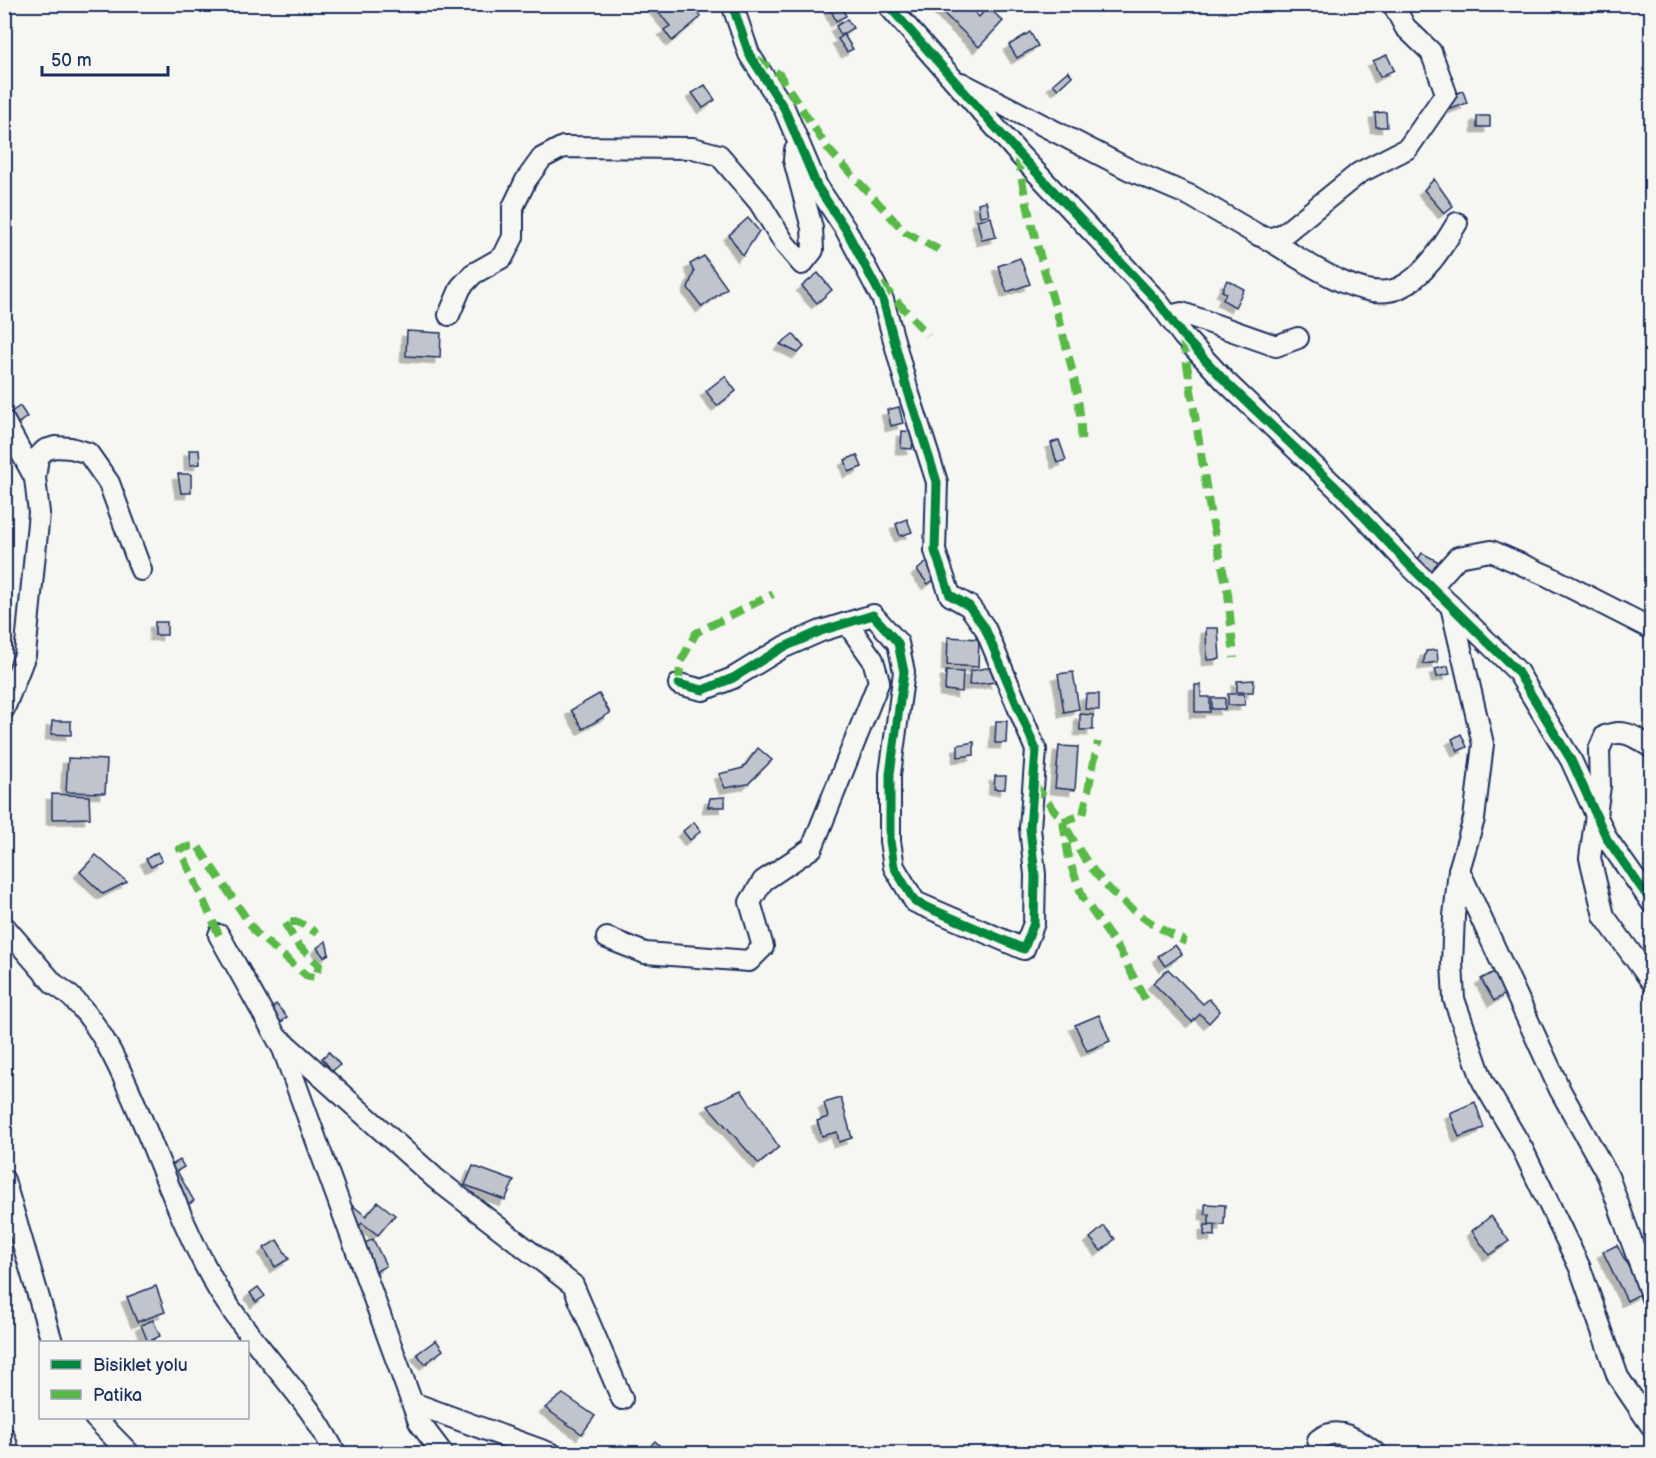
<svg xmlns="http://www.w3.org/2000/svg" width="1656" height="1458" viewBox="0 0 1656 1458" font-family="'Balsamiq Sans',sans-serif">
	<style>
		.building { fill: #c0c4cd; stroke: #1b2f5e; stroke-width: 1.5; filter: url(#shadow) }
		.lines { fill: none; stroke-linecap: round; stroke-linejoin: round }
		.minor-casing { stroke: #1b2f5e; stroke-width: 24 }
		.minor { stroke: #f6f6f2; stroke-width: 20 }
		.quiet { stroke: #58b947; stroke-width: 8; stroke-dasharray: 15 8; stroke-linecap: butt }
		.cycleway-casing { stroke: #f6f6f2; stroke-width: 13 }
		.cycleway { stroke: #00873e; stroke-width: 9 }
	</style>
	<defs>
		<filter id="shadow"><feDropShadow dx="-5.5" dy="5.5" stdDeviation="0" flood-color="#0004"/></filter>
	</defs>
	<rect width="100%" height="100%" fill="#f6f6f2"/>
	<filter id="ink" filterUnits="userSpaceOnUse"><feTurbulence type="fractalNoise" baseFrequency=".0167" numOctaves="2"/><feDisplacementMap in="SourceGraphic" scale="12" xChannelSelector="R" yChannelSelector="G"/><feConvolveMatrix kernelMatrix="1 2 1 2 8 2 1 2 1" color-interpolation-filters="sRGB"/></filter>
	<g filter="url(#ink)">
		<!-- building -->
		<g class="building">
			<polygon points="656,4 690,4 701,17 672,41 664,30 670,26 654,7"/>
			<polygon points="828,4 840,4 846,16 836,21"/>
			<polygon points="934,4 966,4 979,17 988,7 1003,21 979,47"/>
			<polygon points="847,19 853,28 841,35 836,26"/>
			<polygon points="1030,32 1038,46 1017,58 1009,45"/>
			<polygon points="844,35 853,49 847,52 838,39"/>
			<polygon points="1387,55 1394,70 1380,77 1373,61"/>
			<polygon points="1068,71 1072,76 1058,89 1053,84"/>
			<polygon points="705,85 715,100 703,108 692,93"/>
			<polygon points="1463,91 1467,103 1451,109 1446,97"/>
			<polygon points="1386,112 1387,127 1376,127 1375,113"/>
			<rect x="1477" y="116" width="13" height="11"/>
			<polygon points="1434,179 1453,206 1444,213 1424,190"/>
			<polygon points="986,201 989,215 980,216 978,203"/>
			<polygon points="991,217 996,237 982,240 977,220"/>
			<polygon points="748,218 759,231 743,256 729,235"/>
			<polygon points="704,256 727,288 702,307 688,288 694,272 690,264"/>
			<polygon points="1020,258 1030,284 1007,292 998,266"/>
			<polygon points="818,273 832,290 817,303 802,286"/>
			<polygon points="1227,280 1244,289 1235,307 1223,300 1226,293 1222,291"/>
			<polygon points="407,331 441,333 440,358 406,356"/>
			<polygon points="793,334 804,347 798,353 780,344"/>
			<polygon points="725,376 736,391 717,406 706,391"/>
			<polygon points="20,406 27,417 14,426 7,415"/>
			<polygon points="899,407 903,423 891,426 887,410"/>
			<polygon points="902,431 914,432 912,449 901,448"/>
			<polygon points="1059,440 1066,460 1057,463 1051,443"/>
			<polygon points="189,450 199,450 200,464 190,465"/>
			<polygon points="857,455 862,467 849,472 845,460"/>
			<polygon points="178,474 191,474 191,493 181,493"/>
			<polygon points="907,519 912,532 900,536 896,524"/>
			<polygon points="1422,553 1441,563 1432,577 1414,566"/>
			<polygon points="927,562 939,576 928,584 917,570"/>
			<rect x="155" y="622" width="12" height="13"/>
			<polygon points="1206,628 1218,628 1220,659 1207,660"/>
			<polygon points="948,637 979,639 978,667 947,665"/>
			<polygon points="1437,650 1438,662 1423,664 1426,651"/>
			<polygon points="1448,666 1450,674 1437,677 1435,669"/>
			<polygon points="992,667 996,682 969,685 970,671"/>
			<polygon points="946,671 963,672 962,692 945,690"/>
			<polygon points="1073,672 1079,709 1064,712 1058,674"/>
			<polygon points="1254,680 1253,692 1237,692 1237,681"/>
			<polygon points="1195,685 1201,685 1201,697 1210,697 1210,712 1195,712"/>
			<polygon points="599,694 610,713 583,729 571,710"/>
			<polygon points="1086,694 1099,694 1099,710 1085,709"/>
			<polygon points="1228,694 1244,694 1245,705 1228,705"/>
			<rect x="1212" y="698" width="13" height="11"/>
			<polygon points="1080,714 1093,715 1093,730 1080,730"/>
			<polygon points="52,721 71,721 71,735 51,734"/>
			<polygon points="996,721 1007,721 1006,743 995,743"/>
			<polygon points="1461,734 1467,747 1458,751 1452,739"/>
			<polygon points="974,742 974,755 958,757 958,745"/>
			<polygon points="1059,746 1078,747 1075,790 1055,788"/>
			<polygon points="758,748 772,760 748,784 725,788 719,774 743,768"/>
			<polygon points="68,758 107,760 105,793 66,792"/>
			<polygon points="995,776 1006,776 1005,789 994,789"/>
			<polygon points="52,794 89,796 90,818 52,819"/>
			<polygon points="725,797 725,807 708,807 710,798"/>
			<polygon points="694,822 701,831 690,840 683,831"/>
			<polygon points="157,852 162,861 151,867 146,859"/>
			<polygon points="96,855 127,882 103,894 80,872"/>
			<polygon points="326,941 329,954 324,957 317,948"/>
			<polygon points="1175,945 1182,954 1165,966 1158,956"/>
			<polygon points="1168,969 1203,1004 1209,999 1220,1011 1209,1023 1200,1014 1192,1022 1153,983"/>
			<polygon points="1494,972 1507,993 1494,1001 1481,979"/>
			<polygon points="276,1004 287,1017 278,1025 267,1013"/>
			<polygon points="1099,1015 1110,1041 1087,1051 1075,1025"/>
			<polygon points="329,1052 340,1065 332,1071 322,1058"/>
			<polygon points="741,1090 779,1147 759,1164 708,1106"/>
			<polygon points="841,1098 852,1138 839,1142 837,1132 822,1136 817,1121 828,1117 824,1103"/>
			<polygon points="1475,1102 1484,1128 1459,1137 1450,1113"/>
			<polygon points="180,1160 184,1167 177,1171 194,1201 186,1206 165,1169"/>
			<polygon points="473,1166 514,1181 505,1200 465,1185"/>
			<polygon points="378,1202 395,1215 378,1235 362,1223 359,1226 346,1215 353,1206 366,1216"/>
			<polygon points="1205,1204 1225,1205 1224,1225 1209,1224 1209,1214 1205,1214"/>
			<polygon points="1491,1216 1509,1241 1489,1255 1472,1231"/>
			<polygon points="1205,1225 1215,1225 1215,1236 1204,1235"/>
			<polygon points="1104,1226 1115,1239 1101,1251 1090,1238"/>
			<polygon points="373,1239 386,1266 369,1275 355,1248"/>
			<polygon points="277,1240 289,1259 275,1267 264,1248"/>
			<polygon points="1617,1245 1642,1293 1627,1301 1603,1252"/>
			<polygon points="156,1286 165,1312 137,1322 127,1297"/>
			<polygon points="258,1287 265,1296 256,1302 250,1293"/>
			<polygon points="153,1320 160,1336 148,1342 141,1325"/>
			<polygon points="436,1340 443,1350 425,1364 417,1354"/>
			<polygon points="563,1394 595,1416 582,1434 545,1408"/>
			<polygon points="655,1441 668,1454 649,1454 646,1451"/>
		</g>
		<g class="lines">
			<defs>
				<g id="minor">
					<polyline points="887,4 1018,153 1158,302 1183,336 1225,381 1342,493 1407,563 1517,671 1571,760 1607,839 1652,903"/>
					<path d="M 961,83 L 1130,170 L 1191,196 L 1258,235 C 1269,240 1274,238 1285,233 L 1359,173 L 1408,148 L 1446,93 L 1431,52 L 1405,27 L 1393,4"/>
					<path d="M 1267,239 C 1299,257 1362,305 1399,288 C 1424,277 1444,245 1457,223"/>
					<polyline points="449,315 461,287 473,274 503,257 513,237 513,207 526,180 542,158 563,147 693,148 719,155 759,202 785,244 802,264 813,250 812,228 794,160 795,150"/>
					<polyline points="1169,316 1182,313 1276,346 1298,338"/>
					<polyline points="4,421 35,478"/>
					<polyline points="1432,586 1458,557 1491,551 1548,576 1652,629"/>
					<polyline points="1451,606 1483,744 1474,819 1459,870 1454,916 1452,963 1454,999 1483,1082 1522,1148 1580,1268 1618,1377 1652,1427"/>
					<polyline points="679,684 703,690 733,678 782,648 821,631 873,615 898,643 904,672 890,774 890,841 894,867 915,902 1024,949 1034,923 1035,875 1030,828 1036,750 985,628 969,606 950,595 935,551 937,482 907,388 883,300 846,230 817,186 784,108 749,54 732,4"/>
					<polyline points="4,709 25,655 39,513 35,478 38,457 45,450 55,447 71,448 88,453 109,483 141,570"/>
					<path d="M 1652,748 C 1635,737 1625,728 1605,736 L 1599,750 L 1600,786 L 1590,858 L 1604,916 L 1652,982"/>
					<polyline points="1459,870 1560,1090 1608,1176 1652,1298"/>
					<path d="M 4,926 L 54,984 C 83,1001 104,1037 118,1066 C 154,1140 177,1220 219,1291 C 245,1333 278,1368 307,1407 C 318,1421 327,1438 336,1454"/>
					<polyline points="219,935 283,1049 419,1422 443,1454"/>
					<polyline points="607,938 645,953 749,961 763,947 750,902 763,881 812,848 879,681 873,660 847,623"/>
					<polyline points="282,1041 436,1179 573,1285 622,1399"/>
					<polyline points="4,1180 52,1342"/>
					<polyline points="413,1403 552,1454"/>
					<polyline points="95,1418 130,1454"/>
					<polyline points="4,1437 10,1454"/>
					<path d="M 1318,1440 C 1338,1424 1359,1440 1377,1454"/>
				</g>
			</defs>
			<!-- minor casing -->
			<use href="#minor" class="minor-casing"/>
			<!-- minor -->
			<use href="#minor" class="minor"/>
			<!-- quiet -->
			<g class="quiet">
				<polyline points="756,59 779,74 828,149 905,232 943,252"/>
				<path d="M 1018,156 C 1026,212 1043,266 1059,320 C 1070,361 1083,403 1081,446"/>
				<polyline points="881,284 928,335"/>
				<polyline points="1183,339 1210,511 1228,593 1234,658"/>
				<polyline points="679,684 680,663 696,633 773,594"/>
				<polyline points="1034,784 1063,821 1083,815 1098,742"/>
				<polyline points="1063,821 1069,860 1083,898 1120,951 1146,1001"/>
				<path d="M 1067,829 C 1097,885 1129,914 1186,942"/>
				<polyline points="219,935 180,849 197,845 256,933 307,976 316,977 319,965 298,945 284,922 298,922 317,933"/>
			</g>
			<defs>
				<g id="cycleway">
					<polyline points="887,4 1018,153 1158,302 1183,336 1225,381 1342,493 1407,563 1517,671 1571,760 1607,839 1652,903"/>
					<polyline points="679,684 703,690 733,678 782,648 821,631 873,615 898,643 904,672 890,774 890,841 894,867 915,902 1024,949 1034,923 1035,875 1030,828 1036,750 985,628 969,606 950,595 935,551 937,482 907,388 883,300 846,230 817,186 784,108 749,54 732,4"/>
				</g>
			</defs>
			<!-- cycleway casing -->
			<use href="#cycleway" class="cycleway-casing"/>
			<!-- cycleway -->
			<use href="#cycleway" class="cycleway"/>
		</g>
	</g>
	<!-- margin -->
	<rect width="1656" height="1458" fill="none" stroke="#f6f6f2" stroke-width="24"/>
	<rect x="12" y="12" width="1632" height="1434" fill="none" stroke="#1b2f5e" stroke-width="2" filter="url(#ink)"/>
	<!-- legend -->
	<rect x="39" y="1341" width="210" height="78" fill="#f6f6f2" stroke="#9ea6b7" stroke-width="1.5"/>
	<rect x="51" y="1360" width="30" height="9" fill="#00873e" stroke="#9ea6b7" stroke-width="1.5"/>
	<text x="93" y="1371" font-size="18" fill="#1b2f5e">Bisiklet yolu</text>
	<rect x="51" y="1390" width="30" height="9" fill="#58b947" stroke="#9ea6b7" stroke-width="1.5"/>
	<text x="93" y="1401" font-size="18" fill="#1b2f5e">Patika</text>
	<!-- scale -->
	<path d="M42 66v9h126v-9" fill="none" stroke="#1b2f5e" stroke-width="3"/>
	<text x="51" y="66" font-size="18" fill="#1b2f5e" stroke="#f6f6f2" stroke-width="4.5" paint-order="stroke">50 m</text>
</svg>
